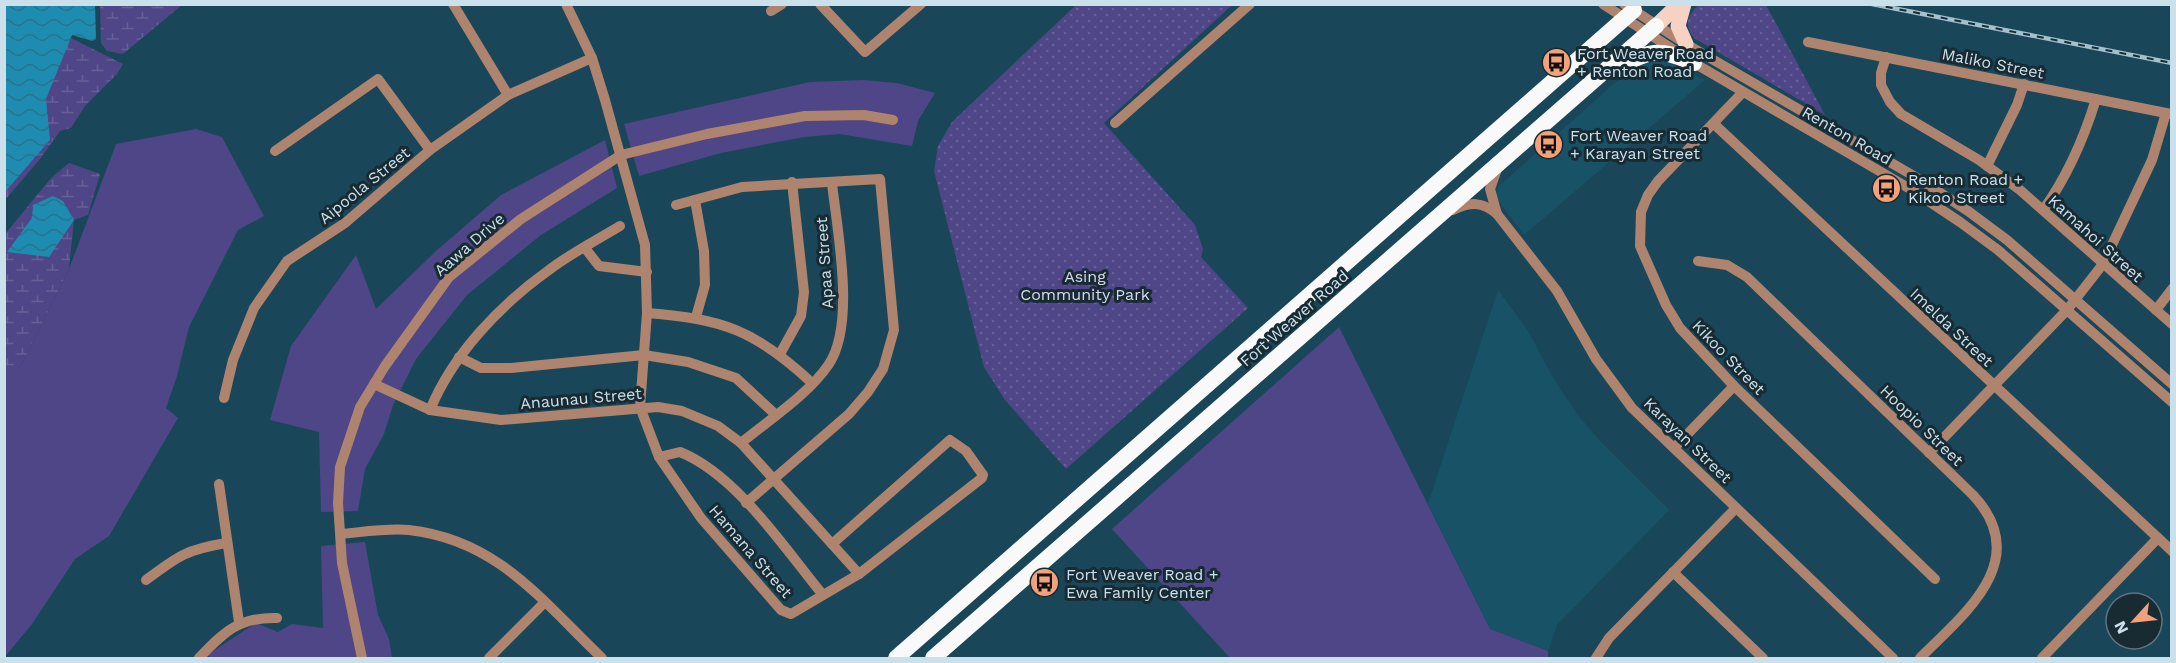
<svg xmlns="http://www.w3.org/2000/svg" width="2176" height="663" viewBox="0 0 2176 663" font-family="'Work Sans',sans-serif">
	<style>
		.built { fill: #185267 }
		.green { fill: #4e4686 }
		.wetland { fill: url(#wetland-marsh) }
		.park { fill: url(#park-dots) }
		.water { fill: url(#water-waves) }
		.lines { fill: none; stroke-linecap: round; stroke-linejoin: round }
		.minor { stroke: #ae846f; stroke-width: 10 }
		.major { stroke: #f6d2c2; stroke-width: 15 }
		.highway { stroke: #f9f9f9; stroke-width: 16 }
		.rail-casing { stroke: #a4c0cd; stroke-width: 4.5 }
		.rail { stroke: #182b33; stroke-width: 2; stroke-dasharray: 7; stroke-linecap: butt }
		.labels { text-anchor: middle; stroke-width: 6; stroke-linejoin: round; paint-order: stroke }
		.poi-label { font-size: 16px; fill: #cae1ec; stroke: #182b33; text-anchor: start }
		.street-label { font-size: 16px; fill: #cae1ec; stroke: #182b33 }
		.park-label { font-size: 16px; fill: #d9d8f0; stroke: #182b33 }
	</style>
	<defs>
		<pattern id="wetland-marsh" width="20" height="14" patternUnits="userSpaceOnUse" patternTransform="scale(1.5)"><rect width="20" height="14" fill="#4e4686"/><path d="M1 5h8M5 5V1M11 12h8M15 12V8" fill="none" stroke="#666097"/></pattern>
		<pattern id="park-dots" width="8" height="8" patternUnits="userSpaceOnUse" patternTransform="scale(1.5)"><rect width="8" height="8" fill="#4e4686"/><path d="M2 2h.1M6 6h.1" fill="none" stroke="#666097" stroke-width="1.8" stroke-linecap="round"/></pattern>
		<pattern id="water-waves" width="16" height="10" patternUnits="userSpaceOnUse" patternTransform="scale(1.5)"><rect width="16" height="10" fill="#1e8cb1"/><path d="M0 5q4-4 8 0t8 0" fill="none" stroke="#29738c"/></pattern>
	</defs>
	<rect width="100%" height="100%" fill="#194759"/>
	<!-- built -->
	<g class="built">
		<polygon points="1646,59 1668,61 1705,80 1524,235 1498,200 1496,194 1499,186 1634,66"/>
		<polygon points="1498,290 1528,331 1555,381 1577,414 1601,442 1669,510 1557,625 1548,651 1490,629 1428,504"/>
	</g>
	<!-- green -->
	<g class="green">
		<polygon points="863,80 897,83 935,93 918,121 912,146 840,134 804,137 721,153 639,176 624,124 810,82"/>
		<polygon points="196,129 222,137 264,216 238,230 189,327 177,376 166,408 178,418 109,536 75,559 32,624 4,658 4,382 22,364 69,269 116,144"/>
		<polygon points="605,140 617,188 541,235 467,295 416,359 393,405 384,434 365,469 358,511 321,512 319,432 270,420 291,346 356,255 376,309 436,251 501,195"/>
		<polygon points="1339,327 1490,629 1548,651 1548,658 1230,658 1112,529"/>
		<polygon points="365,542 378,615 389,639 392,658 211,658 207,655 256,623 278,632 292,624 323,628 321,546"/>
	</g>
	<!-- wetland -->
	<g class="wetland">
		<polygon points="100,5 182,5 123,54 107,51 101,43"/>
		<polygon points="71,38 123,64 117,74 85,106 71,128 60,131 40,159 5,200 4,127"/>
		<polygon points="69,163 100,174 88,215 74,220 69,269 22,364 5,382 5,234 52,177"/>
	</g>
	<!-- park -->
	<g class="park">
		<path d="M 1700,4 L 1766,5 L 1825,115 L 1694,38 C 1683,25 1688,14 1700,4 Z"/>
		<polygon points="1076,5 1232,5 1104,123 1195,225 1203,249 1201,257 1248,308 1066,469 1005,400 984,367 934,171 938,146 952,122"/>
	</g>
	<!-- water -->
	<g class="water">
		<polygon points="5,4 95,5 96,39 92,41 72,35 46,99 50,140 5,192"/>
		<polygon points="53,196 63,201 74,220 49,257 7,252 32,218 33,205"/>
	</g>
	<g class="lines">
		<!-- minor -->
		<g class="minor">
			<polyline points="453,4 508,95"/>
			<polyline points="566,4 592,58 605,100 645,245 647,313 640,407 659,457 701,518 781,610 791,614 859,574 982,478 983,475 966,451 950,440 832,544"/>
			<polyline points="820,4 865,52 921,4"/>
			<polyline points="1603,4 1694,63 1912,190 1960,222 1998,250 2172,402"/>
			<polyline points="1624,4 1686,44 1919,179 1968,211 2007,240 2172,384"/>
			<polyline points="771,11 782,4"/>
			<polyline points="1808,42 2171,114"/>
			<polyline points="1886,57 1881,73 1881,85 1890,102 1901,114 1979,160 2020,190 2172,324"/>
			<polyline points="1743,92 1658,181 1648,195 1641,212 1640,246 1666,305 1680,328 1734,386 1935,579"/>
			<polyline points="1115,123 1250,4"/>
			<polyline points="1714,124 2172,551"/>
			<polyline points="275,151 378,79 430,150"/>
			<polyline points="1987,166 2017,105 2024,84"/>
			<polyline points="695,200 704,251 705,285 696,317"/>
			<polyline points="676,205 742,187 880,179 894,330 883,369 868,392 849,414 746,503"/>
			<path d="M 1453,210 C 1470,202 1482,201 1497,214 L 1557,291 L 1596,359 L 1632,408 L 1893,658"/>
			<path d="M 2043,210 C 2067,177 2084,138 2096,99"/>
			<polyline points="1497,214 1490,189 1497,169"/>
			<polyline points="585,248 599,266 647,272"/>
			<path d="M 1698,261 L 1727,265 L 1747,277 L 1973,495 C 2034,560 1964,614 1920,658"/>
			<polyline points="2156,310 2172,289"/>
			<path d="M 647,313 C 723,319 755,330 812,383"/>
			<polyline points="780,354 801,316 804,292 792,182"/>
			<polyline points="459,357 481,368 511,368 644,355 688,362 736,378 776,415"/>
			<polyline points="374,384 430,410 501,420 658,407 682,411 718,426 741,443 859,574"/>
			<polyline points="224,398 233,360 254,308 287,261 345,223 430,150 508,95 592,58"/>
			<path d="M 430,410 C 453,354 500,305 549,270 C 571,253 597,240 620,226"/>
			<path d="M 741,443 C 770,419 808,395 829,364 C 856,323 837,230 832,183"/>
			<polyline points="1674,448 1734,386"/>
			<polyline points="1929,453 2067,310 2103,264 2152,160 2166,113"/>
			<path d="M 659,457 L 680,452 C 737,475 784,548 823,595"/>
			<polyline points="219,484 239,622"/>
			<path d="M 341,534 C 363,532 387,528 409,530 C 498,540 542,601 602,658"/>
			<polyline points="1673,572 1763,658"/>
			<path d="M 146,580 C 178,556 185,550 226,543"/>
			<path d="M 199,658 C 225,631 239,617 277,618"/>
			<polyline points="362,658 342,563 338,503 340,467 360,407 385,366 449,277 521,219 621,155 707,134 805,116 864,115 893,120"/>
			<polyline points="489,658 544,603"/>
			<polyline points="1596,658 1609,638 1736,508"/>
			<polyline points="2042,658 2158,538"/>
		</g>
		<!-- major -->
		<g class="major">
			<polyline points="1684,4 1678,26 1686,44"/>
			<polyline points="1656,26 1679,4"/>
		</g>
		<!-- highway -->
		<g class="highway">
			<path d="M 1616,69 C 1651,50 1657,47 1694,63"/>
			<polyline points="896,658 1634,10"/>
			<polyline points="933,658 1656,26"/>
		</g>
		<defs>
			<polyline id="rail" points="1872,4 2172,63"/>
		</defs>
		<!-- rail casing -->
		<use href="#rail" class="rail-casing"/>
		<!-- rail -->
		<use href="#rail" class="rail"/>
	</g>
	<!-- icons -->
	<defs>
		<symbol id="bus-disc" viewBox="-11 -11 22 22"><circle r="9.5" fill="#f1a27b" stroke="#182b33"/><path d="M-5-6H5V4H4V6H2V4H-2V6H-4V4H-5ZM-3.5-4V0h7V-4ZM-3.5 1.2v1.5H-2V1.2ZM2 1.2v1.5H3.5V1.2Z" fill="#111"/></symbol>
	</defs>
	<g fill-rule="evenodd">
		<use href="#bus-disc" x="1540" y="46" width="33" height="33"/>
		<use href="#bus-disc" x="1532" y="128" width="33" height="33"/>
		<use href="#bus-disc" x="1870" y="172" width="33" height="33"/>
		<use href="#bus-disc" x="1028" y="566" width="33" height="33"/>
	</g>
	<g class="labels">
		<!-- poi labels -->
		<g class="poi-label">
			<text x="1577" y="59">Fort Weaver Road<tspan x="1577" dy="18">+ Renton Road</tspan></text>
			<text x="1570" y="141">Fort Weaver Road<tspan x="1570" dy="18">+ Karayan Street</tspan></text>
			<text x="1908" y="185">Renton Road +<tspan x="1908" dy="18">Kikoo Street</tspan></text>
			<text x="1066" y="580">Fort Weaver Road +<tspan x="1066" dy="18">Ewa Family Center</tspan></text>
		</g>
		<!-- street labels -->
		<g class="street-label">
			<text transform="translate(1993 63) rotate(11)" y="6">Maliko Street</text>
			<text transform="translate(1847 135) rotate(30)" y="6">Renton Road</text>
			<text transform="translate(364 185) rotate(-39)" y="6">Aipoola Street</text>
			<text transform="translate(2096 238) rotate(42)" y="6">Kamahoi Street</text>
			<text transform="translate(469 244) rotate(-41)" y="6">Aawa Drive</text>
			<text transform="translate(824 263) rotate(-94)" y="6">Apaa Street</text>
			<text transform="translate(1294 318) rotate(-41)" y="6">Fort Weaver Road</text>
			<text transform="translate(1952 327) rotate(43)" y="6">Imelda Street</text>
			<text transform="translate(1729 357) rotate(46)" y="6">Kikoo Street</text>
			<text transform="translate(581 398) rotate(-5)" y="6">Anaunau Street</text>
			<text transform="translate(1922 425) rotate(44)" y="6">Hoopio Street</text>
			<text transform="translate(1688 440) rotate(44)" y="6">Karayan Street</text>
			<text transform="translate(751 551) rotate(49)" y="6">Hamana Street</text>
		</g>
		<!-- park labels -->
		<g class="park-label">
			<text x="1085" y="282">Asing<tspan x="1085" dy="18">Community Park</tspan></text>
		</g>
	</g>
	<!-- border -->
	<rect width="2176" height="663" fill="none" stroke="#cae1ec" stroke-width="12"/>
	<!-- north arrow -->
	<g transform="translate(2134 621) rotate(243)"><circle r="28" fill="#182b33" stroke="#5f747d" stroke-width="1.5"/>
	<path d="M0-4.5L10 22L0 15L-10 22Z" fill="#f1a27b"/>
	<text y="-9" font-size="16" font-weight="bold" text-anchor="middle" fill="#cae1ec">N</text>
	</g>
</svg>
